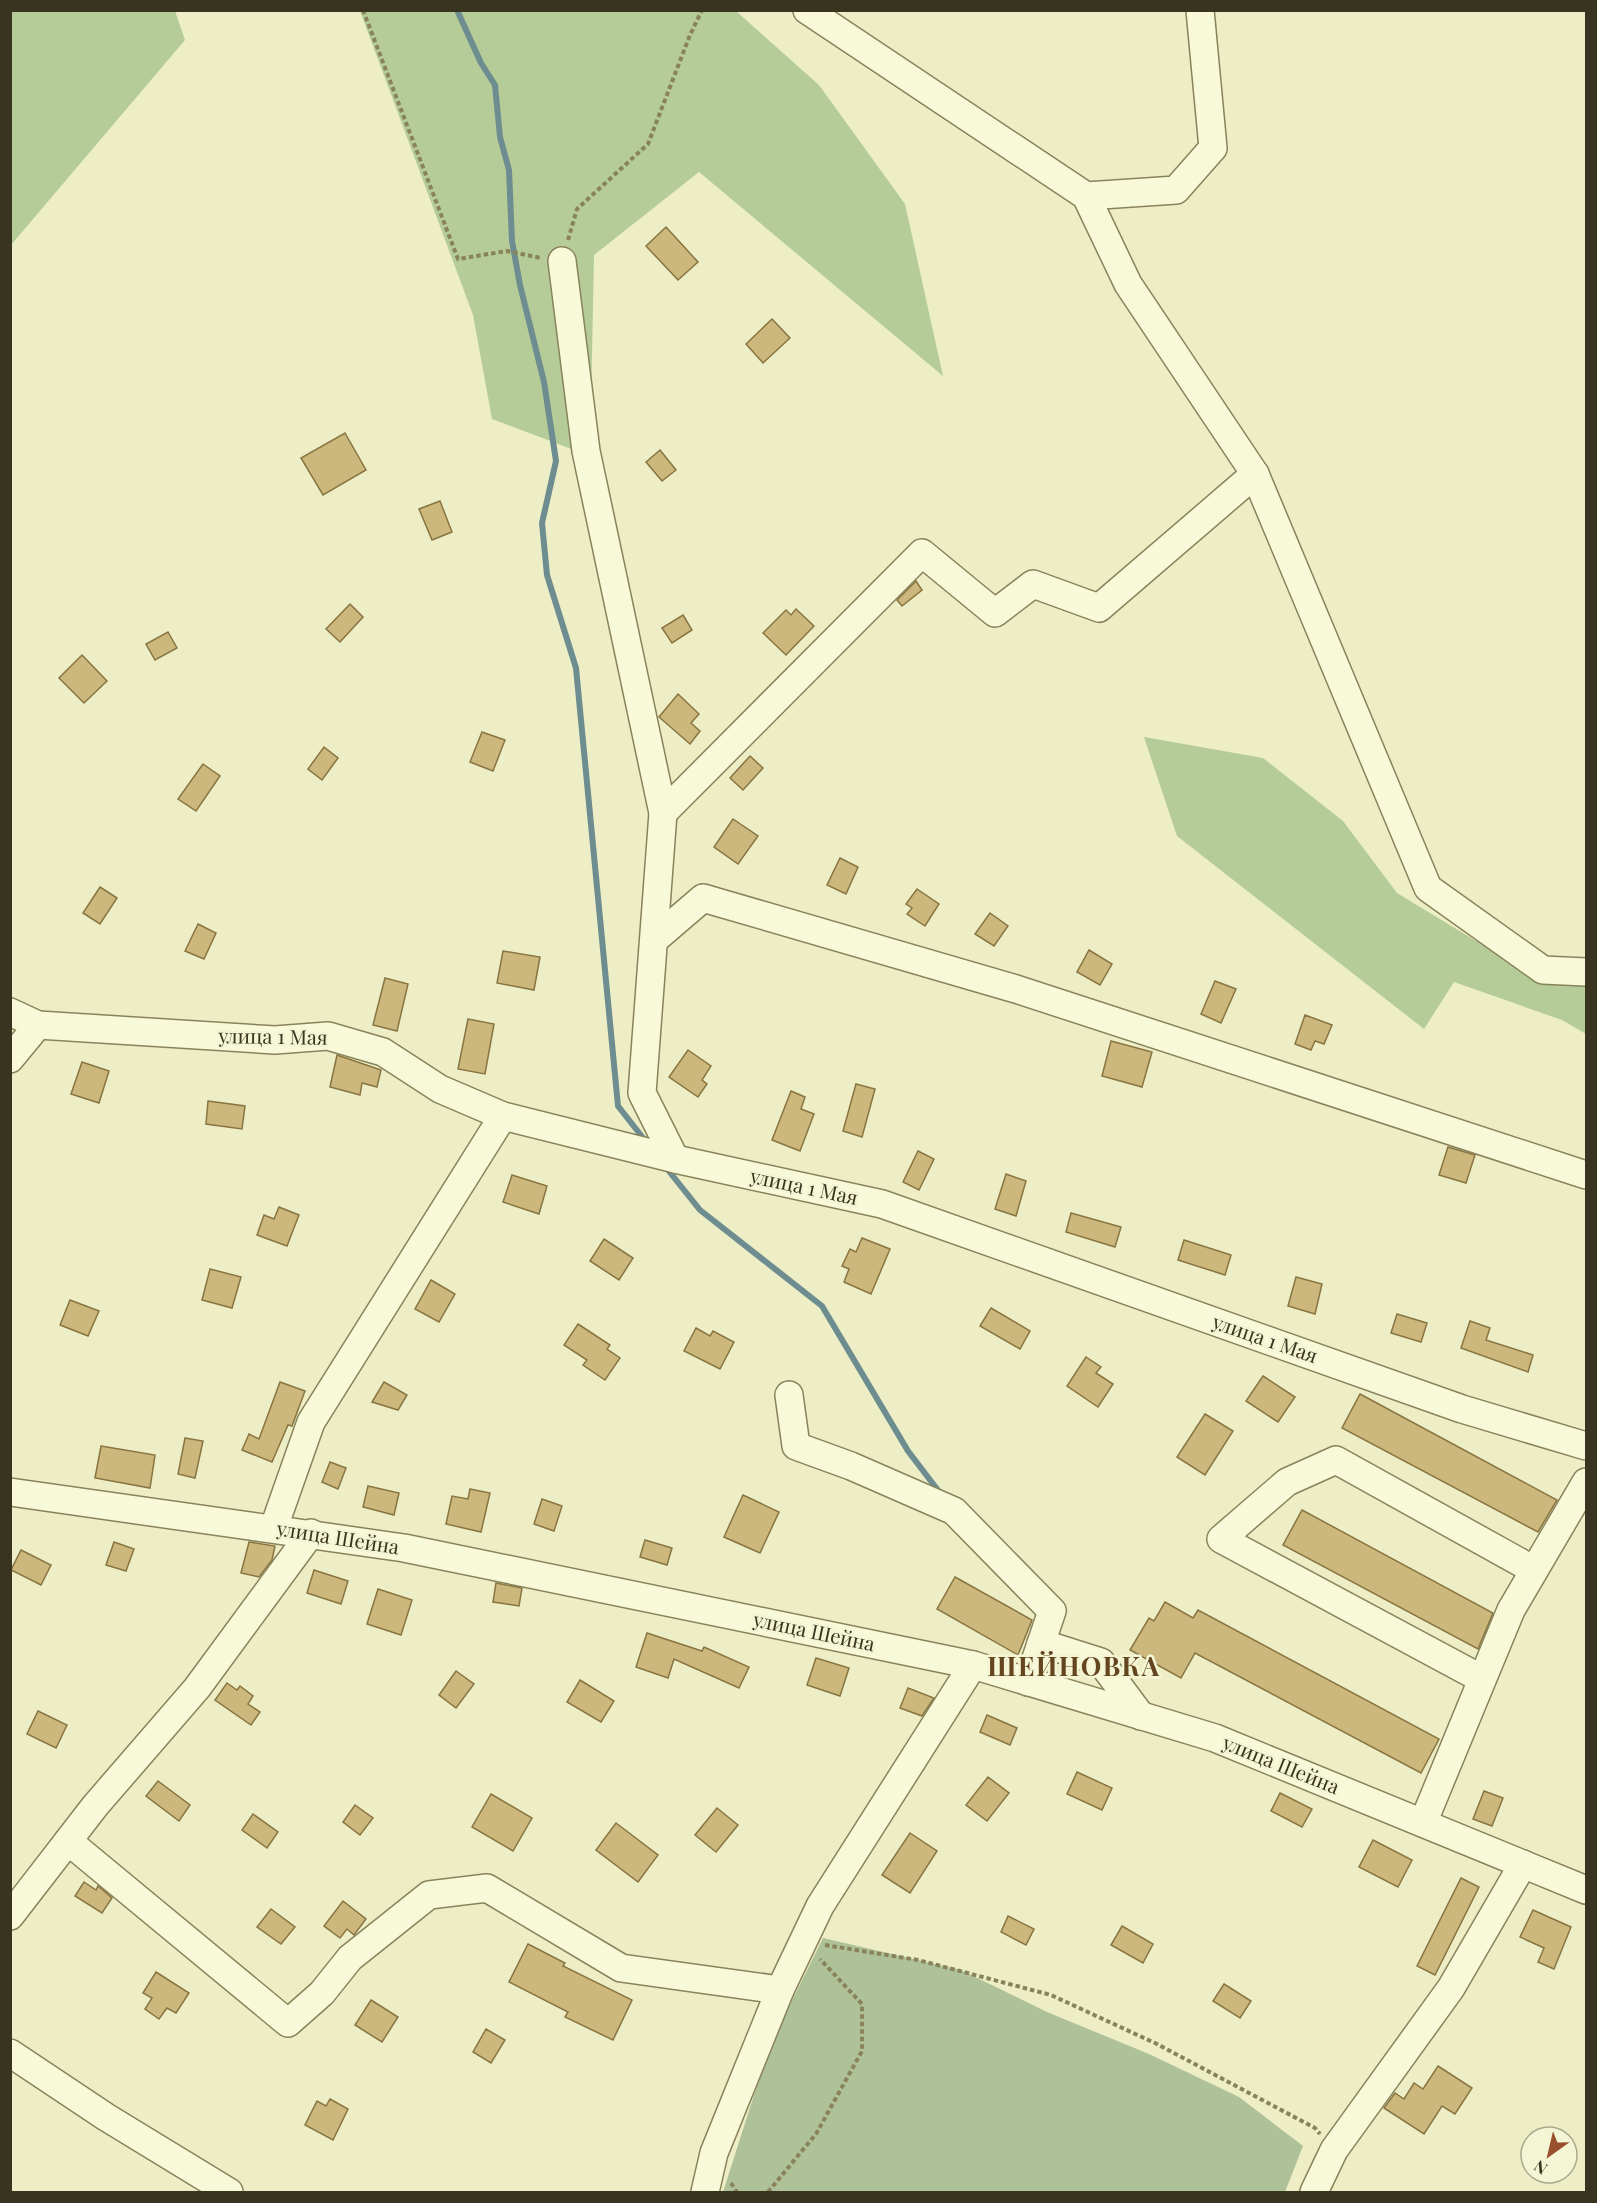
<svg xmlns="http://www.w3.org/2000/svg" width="1597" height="2203" viewBox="0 0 1597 2203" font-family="'Playfair Display',serif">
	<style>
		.green { fill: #b5cc99 }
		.cemetery { fill: #afc198 }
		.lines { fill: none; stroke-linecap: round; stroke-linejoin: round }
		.stream { stroke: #6d8d90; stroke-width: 6 }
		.building { fill: #ccb77c; stroke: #887541; stroke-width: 1.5 }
		.minor-casing { stroke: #89835b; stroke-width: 30 }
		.path { stroke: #89835b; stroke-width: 4; stroke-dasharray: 4.5 3; stroke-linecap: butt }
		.minor { stroke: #f8f9d9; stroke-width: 27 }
		.labels { text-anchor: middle; stroke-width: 5; stroke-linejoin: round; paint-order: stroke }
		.street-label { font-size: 20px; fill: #39341f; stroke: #f4f5d5 }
		.district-label { font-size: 26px; font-weight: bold; letter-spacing: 1.5px; fill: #65451f; stroke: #f4f5d5 }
	</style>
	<rect width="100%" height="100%" fill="#edeec5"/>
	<!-- green -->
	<g class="green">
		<polygon points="11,10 175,11 185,40 11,245"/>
		<polygon points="360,11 736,11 819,85 905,204 943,376 699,172 594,255 590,456 492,419 473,315"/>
		<polygon points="1144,737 1263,758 1343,821 1397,893 1539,979 1586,985 1586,1034 1562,1020 1454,982 1424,1029 1177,836"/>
	</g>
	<!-- cemetery -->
	<polygon class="cemetery" points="823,1938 961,1970 1047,2012 1149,2054 1239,2097 1303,2146 1285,2192 723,2192 770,2045"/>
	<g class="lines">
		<!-- stream -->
		<g class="stream">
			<polyline points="457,10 481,63 495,85 500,137 509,170 512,241 520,285 544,382 556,461 542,523 547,575 576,668 618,1106 647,1143"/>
			<polyline points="664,1165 700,1210 822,1306 908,1451 940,1493"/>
		</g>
	</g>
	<!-- building -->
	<g class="building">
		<polygon points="666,227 698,262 678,280 646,246"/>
		<polygon points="772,319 790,338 763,363 746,344"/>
		<polygon points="345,433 366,470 323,495 301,458"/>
		<polygon points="660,450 676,470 662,481 646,462"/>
		<polygon points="440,501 452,532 432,540 419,509"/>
		<polygon points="916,581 922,590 902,606 897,600"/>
		<polygon points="350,604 363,617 340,642 326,629"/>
		<polygon points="796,609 814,626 786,655 763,633 786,610 791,615"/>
		<polygon points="683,615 692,630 672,643 662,628"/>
		<polygon points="168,632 177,648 155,660 146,644"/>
		<polygon points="82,655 107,681 84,703 59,678"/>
		<polygon points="678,694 699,714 691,723 700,731 690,744 659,717"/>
		<polygon points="482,732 505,740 493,771 470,762"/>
		<polygon points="324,747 338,758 322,780 308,769"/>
		<polygon points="750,756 763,768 743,790 730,778"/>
		<polygon points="203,764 220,776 196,811 178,799"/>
		<polygon points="733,819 758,836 738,864 714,847"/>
		<polygon points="840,858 858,867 846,894 827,885"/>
		<polygon points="100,887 117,898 100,924 83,913"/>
		<polygon points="917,889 939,904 925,926 907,914 912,908 906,904"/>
		<polygon points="990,913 1008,926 994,946 975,934"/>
		<polygon points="198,924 216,933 204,959 185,951"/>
		<polygon points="1089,950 1112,964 1100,985 1077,972"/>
		<polygon points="503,951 540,957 534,990 497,983"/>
		<polygon points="385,978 408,984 397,1031 373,1025"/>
		<polygon points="1215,981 1236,989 1221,1023 1201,1014"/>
		<polygon points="1305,1015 1332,1025 1324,1044 1315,1041 1311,1050 1295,1044"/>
		<polygon points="468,1019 494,1024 485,1074 458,1069"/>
		<polygon points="1111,1041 1152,1052 1142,1087 1102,1076"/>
		<polygon points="688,1050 711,1066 702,1080 707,1084 698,1097 669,1077"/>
		<polygon points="337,1055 381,1070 377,1087 362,1083 360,1095 330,1087"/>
		<polygon points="82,1062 109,1071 99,1103 71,1094"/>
		<polygon points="856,1084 875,1089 862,1137 843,1131"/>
		<polygon points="791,1091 805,1097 801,1109 814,1114 800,1151 772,1140"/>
		<polygon points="208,1101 245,1106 242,1129 206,1124"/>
		<polygon points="1448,1147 1475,1155 1466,1183 1439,1175"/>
		<polygon points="918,1151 934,1159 919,1190 903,1182"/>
		<polygon points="1006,1174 1026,1181 1016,1216 995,1209"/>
		<polygon points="512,1175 547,1186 539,1214 503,1202"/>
		<polygon points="279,1207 299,1215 287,1246 257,1235 264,1215 274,1219"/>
		<polygon points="1071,1213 1121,1227 1115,1247 1066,1232"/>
		<polygon points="862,1238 890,1249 871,1294 844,1282 849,1269 842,1266 850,1249 856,1252"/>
		<polygon points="604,1239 633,1258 619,1280 590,1261"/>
		<polygon points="1184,1240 1231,1255 1225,1275 1178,1260"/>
		<polygon points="210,1269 241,1277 232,1308 202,1300"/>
		<polygon points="1296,1277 1322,1284 1315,1314 1288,1306"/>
		<polygon points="431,1280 455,1294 439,1322 415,1309"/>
		<polygon points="70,1300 99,1311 88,1336 60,1325"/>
		<polygon points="991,1308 1030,1331 1020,1349 980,1326"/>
		<polygon points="1397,1314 1427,1323 1421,1342 1391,1333"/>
		<polygon points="1470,1321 1490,1328 1486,1340 1533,1355 1528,1372 1461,1348"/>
		<polygon points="578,1324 610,1345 607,1349 620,1358 605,1380 583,1365 587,1360 564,1345"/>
		<polygon points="696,1328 710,1336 713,1331 734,1342 720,1369 684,1351"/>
		<polygon points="1086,1357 1101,1367 1096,1373 1113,1384 1098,1407 1067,1386"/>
		<polygon points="1263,1376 1295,1397 1278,1422 1246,1401"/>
		<polygon points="280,1382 305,1391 292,1426 288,1425 272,1462 242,1450 249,1434 259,1439"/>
		<polygon points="384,1382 407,1395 398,1410 372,1402"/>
		<polygon points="1360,1394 1557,1500 1538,1532 1342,1428"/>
		<polygon points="1205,1414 1233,1431 1205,1475 1177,1457"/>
		<polygon points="185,1438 203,1441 195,1478 178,1474"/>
		<polygon points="101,1446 155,1455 150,1488 95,1478"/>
		<polygon points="330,1462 346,1468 338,1489 322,1482"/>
		<polygon points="368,1486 399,1493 394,1515 363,1507"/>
		<polygon points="470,1489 490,1493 481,1532 446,1524 452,1496 468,1499"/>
		<polygon points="743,1495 779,1512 760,1553 724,1537"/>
		<polygon points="542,1499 562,1506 554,1531 534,1524"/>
		<polygon points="1302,1510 1493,1613 1478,1649 1283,1545"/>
		<polygon points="645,1540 672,1548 667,1565 640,1557"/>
		<polygon points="114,1542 134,1549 126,1571 106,1565"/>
		<polygon points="249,1542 275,1546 272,1560 259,1577 241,1573"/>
		<polygon points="21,1550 51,1565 41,1585 11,1570"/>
		<polygon points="314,1570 348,1581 341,1604 307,1593"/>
		<polygon points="955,1577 1032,1620 1018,1655 937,1609"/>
		<polygon points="496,1583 522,1588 519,1606 493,1602"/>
		<polygon points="378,1589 412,1600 401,1635 367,1624"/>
		<polygon points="1165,1602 1193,1618 1198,1610 1439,1739 1421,1773 1195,1653 1181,1678 1130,1650 1149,1618 1154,1621"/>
		<polygon points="647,1633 702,1651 704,1647 749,1667 739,1688 674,1659 668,1678 636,1667"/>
		<polygon points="816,1658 849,1668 840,1696 807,1685"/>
		<polygon points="456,1671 474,1684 456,1708 439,1695"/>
		<polygon points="580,1680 614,1701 601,1722 567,1702"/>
		<polygon points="227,1683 237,1690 240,1686 253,1696 248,1704 260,1712 251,1725 215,1700"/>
		<polygon points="908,1688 934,1698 922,1716 900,1708"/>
		<polygon points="38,1711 67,1725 56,1748 27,1734"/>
		<polygon points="987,1715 1017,1728 1010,1745 980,1732"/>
		<polygon points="1077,1772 1112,1788 1102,1810 1067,1794"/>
		<polygon points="988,1777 1009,1793 987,1821 966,1805"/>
		<polygon points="158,1781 190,1805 179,1821 146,1796"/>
		<polygon points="1484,1791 1503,1798 1492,1826 1473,1819"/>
		<polygon points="1280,1793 1312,1809 1302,1827 1271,1811"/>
		<polygon points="491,1794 532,1818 513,1851 472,1827"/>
		<polygon points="355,1805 373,1818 360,1835 343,1822"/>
		<polygon points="717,1808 738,1825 716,1852 695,1835"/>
		<polygon points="253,1814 278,1832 267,1848 242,1830"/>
		<polygon points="616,1823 658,1855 638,1882 596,1850"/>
		<polygon points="910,1833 937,1851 910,1893 882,1875"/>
		<polygon points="1373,1840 1412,1860 1398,1887 1359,1867"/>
		<polygon points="1461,1878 1479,1887 1435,1975 1417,1966"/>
		<polygon points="84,1882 96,1890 98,1886 112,1898 102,1913 75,1896"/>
		<polygon points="343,1901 366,1919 354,1935 347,1929 340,1938 324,1926"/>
		<polygon points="271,1909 295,1927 281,1944 257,1927"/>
		<polygon points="1533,1910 1571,1927 1554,1969 1538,1962 1544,1948 1520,1937"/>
		<polygon points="1008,1916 1034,1929 1026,1945 1001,1932"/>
		<polygon points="1122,1926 1153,1944 1143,1963 1111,1945"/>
		<polygon points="528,1944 565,1963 563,1966 632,2000 613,2040 565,2017 568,2012 509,1982"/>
		<polygon points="156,1972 189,1993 176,2013 167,2008 159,2019 145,2009 152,1998 143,1993"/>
		<polygon points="1224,1984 1251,2001 1240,2018 1213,2001"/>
		<polygon points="371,2000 398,2017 382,2042 355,2025"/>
		<polygon points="486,2029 505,2040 491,2063 473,2052"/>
		<polygon points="1438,2066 1472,2088 1455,2114 1442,2106 1424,2134 1384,2108 1395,2093 1404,2099 1414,2083 1423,2089"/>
		<polygon points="330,2099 348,2109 333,2140 305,2125 317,2101 326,2106"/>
	</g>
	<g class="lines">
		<defs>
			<g id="minor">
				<polyline points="807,10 1086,196 1128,284 1255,474 1428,888 1543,970 1586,972"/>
				<polyline points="1086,196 1176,190 1213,148 1200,10"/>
				<polyline points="562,261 586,451 663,813 642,1093 675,1159"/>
				<polyline points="663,813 922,553 995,613 1033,584 1099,608 1255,474"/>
				<polyline points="654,940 703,898 1016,989 1586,1175"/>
				<polyline points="10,1012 38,1025 275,1040 328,1036 383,1052 440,1089 503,1116 675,1159 882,1204 1462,1409 1586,1446"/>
				<polyline points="10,1059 38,1025"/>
				<polyline points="789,1395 796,1446 851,1466 954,1511 1052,1611 1028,1682"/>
				<polyline points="10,1492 404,1548 973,1665 1215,1738 1586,1890"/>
				<polyline points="274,1527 311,1422 503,1116"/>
				<polyline points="1041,1643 1101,1662 1141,1716"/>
				<polyline points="1482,1679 1221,1539 1287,1482 1336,1460 1534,1570"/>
				<polyline points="1423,1823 1511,1610 1586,1482"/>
				<polyline points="68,1841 288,2023 322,1993 350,1958 429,1895 487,1888 621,1968 780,1990"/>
				<polyline points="10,1916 95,1806 197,1688 311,1533"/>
				<polyline points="10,2053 106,2117 229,2192"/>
				<polyline points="705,2192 714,2153 780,1990 820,1906 973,1665"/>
				<polyline points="1314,2192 1334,2150 1451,1988 1523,1864"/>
			</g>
		</defs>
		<!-- minor casing -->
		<use href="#minor" class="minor-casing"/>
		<!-- path -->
		<g class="path">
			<polyline points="363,10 458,259 507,251 541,258"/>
			<polyline points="568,240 577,209 648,144 690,35 702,10"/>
			<polyline points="825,1945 918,1960 1051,1995 1157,2044 1315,2128 1320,2134"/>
			<polyline points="731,2183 737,2192"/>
			<polyline points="768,2192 816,2134 862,2051 862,2004 820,1959"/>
		</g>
		<!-- minor -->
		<use href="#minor" class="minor"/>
	</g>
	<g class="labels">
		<!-- street labels -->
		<g class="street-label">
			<text transform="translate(273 1037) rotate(1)" y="7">улица 1 Мая</text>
			<text transform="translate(804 1187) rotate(12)" y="7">улица 1 Мая</text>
			<text transform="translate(1265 1339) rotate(19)" y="7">улица 1 Мая</text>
			<text transform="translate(338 1538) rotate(9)" y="7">улица Шейна</text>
			<text transform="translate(814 1632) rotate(12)" y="7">улица Шейна</text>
			<text transform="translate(1281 1765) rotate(22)" y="7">улица Шейна</text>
		</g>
		<!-- district labels -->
		<g class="district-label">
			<text x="1074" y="1676">ШЕЙНОВКА</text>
		</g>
	</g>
	<!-- border -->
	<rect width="1597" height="2203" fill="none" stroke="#39341f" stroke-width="24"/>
	<!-- north arrow -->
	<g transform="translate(1549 2155) rotate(214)"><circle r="28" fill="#f4f5d5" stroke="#a9a88c" stroke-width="1.5"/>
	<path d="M0-4.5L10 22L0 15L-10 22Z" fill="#974f2c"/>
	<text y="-9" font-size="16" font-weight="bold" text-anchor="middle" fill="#39341f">N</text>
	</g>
</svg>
